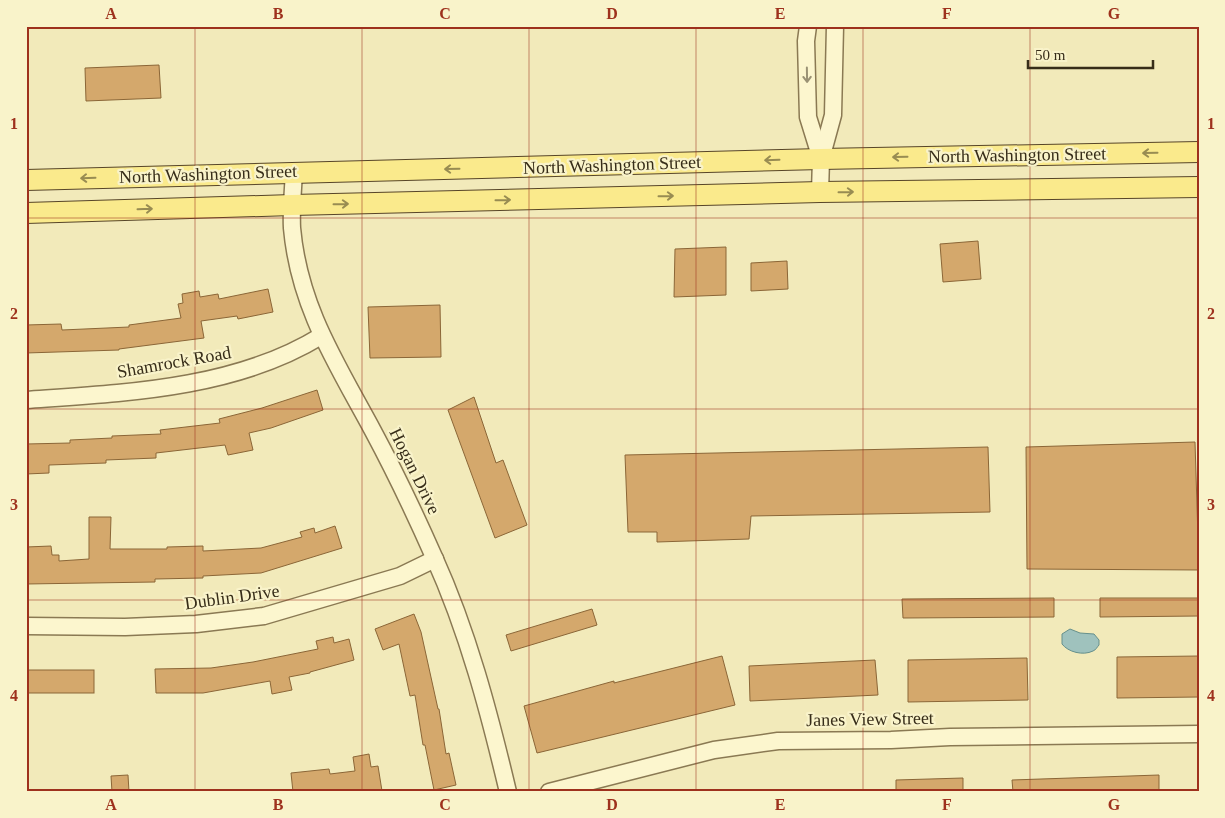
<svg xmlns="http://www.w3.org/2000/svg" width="1225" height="818" viewBox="0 0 1225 818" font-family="'Times New Roman',serif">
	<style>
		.water { fill: #9fc2bd; stroke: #66908c }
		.building { fill: #d4a86c; stroke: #8b6637 }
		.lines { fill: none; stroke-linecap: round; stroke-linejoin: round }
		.minor-casing { stroke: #8a7953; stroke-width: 19 }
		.major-casing { stroke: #574528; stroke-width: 22 }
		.minor { stroke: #fcf6ce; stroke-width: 16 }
		.major { stroke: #faea8c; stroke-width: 20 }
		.oneway { stroke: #9a9274 }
		.oneway2 { stroke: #988c52 }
		.grid { fill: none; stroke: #9e311d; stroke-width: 1; stroke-opacity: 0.55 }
		.labels { text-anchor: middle; stroke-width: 4.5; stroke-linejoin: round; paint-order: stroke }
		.street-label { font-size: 18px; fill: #372d19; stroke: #f9f3ca }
		.neatline { fill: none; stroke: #9e311d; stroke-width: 2 }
		.grid-label { font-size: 16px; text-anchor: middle; font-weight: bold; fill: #9e311d }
	</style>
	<rect width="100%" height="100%" fill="#f2eaba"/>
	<!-- water -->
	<path class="water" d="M 1070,629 L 1080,633 L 1094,634 L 1099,640 L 1099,645 C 1097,647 1096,650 1093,651 C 1083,656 1068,652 1062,644 L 1062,634 Z"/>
	<!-- building -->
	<g class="building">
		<polygon points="159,65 161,98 86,101 85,68"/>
		<polygon points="978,241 981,279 943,282 940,244"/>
		<polygon points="726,247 726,295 674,297 675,249"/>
		<polygon points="787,261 788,289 751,291 751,263"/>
		<polygon points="268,289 273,312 238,319 237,316 201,321 204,338 119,349 119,350 26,353 26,325 61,324 62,330 129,327 129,325 181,318 178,304 183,303 182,294 199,291 200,297 218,294 219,299"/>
		<polygon points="440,305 441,357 370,358 368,307"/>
		<polygon points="317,390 323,410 271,428 249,433 253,450 228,455 225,445 156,453 156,458 106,460 106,463 49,465 49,473 26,474 26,444 70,443 70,440 112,438 112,436 161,434 160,430 220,423 219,419 262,408"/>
		<polygon points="474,397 496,463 503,460 527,525 495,538 448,410"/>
		<polygon points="1195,442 1199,570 1027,569 1026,447"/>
		<polygon points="988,447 990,512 751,516 749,539 657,542 657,532 628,532 625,455"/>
		<polygon points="89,517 111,517 110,549 167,549 167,547 203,546 203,551 261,548 302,537 300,532 314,528 315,533 335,526 342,548 261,573 203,576 203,578 155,579 155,582 26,584 26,547 51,546 52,555 59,555 59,561 89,559"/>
		<polygon points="1054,598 1054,617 903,618 902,599"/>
		<polygon points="1100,598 1199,598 1199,616 1100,617"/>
		<polygon points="592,609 597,625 511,651 506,635"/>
		<polygon points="414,614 421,632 438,709 439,709 446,754 449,753 456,785 434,790 425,745 423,745 415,695 410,696 399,644 383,650 375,629"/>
		<polygon points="333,637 334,643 349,639 354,660 310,672 310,673 289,677 292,690 272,694 270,681 203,693 156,693 155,669 211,668 253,662 318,649 316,641"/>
		<polygon points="722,656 735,705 537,753 524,706 614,681 614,683"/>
		<polygon points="1199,656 1199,697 1117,698 1117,657"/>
		<polygon points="1027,658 1028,700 908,702 908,660"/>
		<polygon points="875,660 878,695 750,701 749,666"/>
		<rect x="26" y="670" width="68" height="23"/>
		<polygon points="369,754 371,767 378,766 382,791 293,792 291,773 329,769 330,774 355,771 353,757"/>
		<polygon points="128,775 129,792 112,792 111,776"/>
		<polygon points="1159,775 1159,792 1013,792 1012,780"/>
		<polygon points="963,778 963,792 896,792 896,780"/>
	</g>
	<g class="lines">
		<defs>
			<g id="minor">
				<polyline points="808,26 806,41 808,117 821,159"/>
				<path d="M 294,172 C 293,190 291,210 292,228 C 299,307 337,364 373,431 C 395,472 415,514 434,557 C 468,632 489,712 508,792"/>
				<polyline points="820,192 821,159 833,115 835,26"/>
				<path d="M 26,400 C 125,393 235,389 321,336"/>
				<polyline points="26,626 125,627 196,624 264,616 400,576 435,559"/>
				<polyline points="549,792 714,750 778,741 891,740 950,737 1199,734"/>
			</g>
			<g id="major">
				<polyline points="26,180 821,159 1199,152"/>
				<polyline points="26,213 292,205 820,192 1199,187"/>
			</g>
		</defs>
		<!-- minor casing -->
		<use href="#minor" class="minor-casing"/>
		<!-- major casing -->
		<use href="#major" class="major-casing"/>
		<!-- minor -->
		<use href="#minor" class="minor"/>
		<!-- major -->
		<use href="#major" class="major"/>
	</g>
	<!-- one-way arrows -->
	<defs><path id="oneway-shaft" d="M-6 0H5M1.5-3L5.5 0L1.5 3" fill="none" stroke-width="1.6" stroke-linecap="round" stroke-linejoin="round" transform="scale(1.25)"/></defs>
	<use class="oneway" href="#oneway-shaft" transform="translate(807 75) rotate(89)"/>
	<g class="oneway2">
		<use href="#oneway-shaft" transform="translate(1150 153) rotate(179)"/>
		<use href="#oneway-shaft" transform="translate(900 157) rotate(179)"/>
		<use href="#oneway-shaft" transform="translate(772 160) rotate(178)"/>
		<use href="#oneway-shaft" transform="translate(452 169) rotate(179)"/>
		<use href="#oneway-shaft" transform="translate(88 178) rotate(178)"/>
		<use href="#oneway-shaft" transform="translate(846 192) rotate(-1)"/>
		<use href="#oneway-shaft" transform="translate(666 196) rotate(-1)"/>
		<use href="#oneway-shaft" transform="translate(503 200) rotate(-1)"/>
		<use href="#oneway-shaft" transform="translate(341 204) rotate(-1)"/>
		<use href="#oneway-shaft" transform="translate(145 209) rotate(-2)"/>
	</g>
	<!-- grid -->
	<path class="grid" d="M 195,26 L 195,792M 362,26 L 362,792M 529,26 L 529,792M 696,26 L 696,792M 863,26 L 863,792M 1030,26 L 1030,792M 26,218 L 1199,218M 26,409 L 1199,409M 26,600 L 1199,600"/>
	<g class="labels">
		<!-- street labels -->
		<g class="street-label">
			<text transform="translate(1017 155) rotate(-1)" y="6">North Washington Street</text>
			<text transform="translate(612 165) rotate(-2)" y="6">North Washington Street</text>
			<text transform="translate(208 174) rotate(-2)" y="6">North Washington Street</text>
			<text transform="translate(174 362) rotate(-10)" y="6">Shamrock Road</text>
			<text transform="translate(415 471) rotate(64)" y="6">Hogan Drive</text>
			<text transform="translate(232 597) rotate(-8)" y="6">Dublin Drive</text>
			<text transform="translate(870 719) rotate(-1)" y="6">Janes View Street</text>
		</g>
	</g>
	<!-- border -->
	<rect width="1225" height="818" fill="none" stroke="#f9f3ca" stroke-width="55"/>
	<!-- scale -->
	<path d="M1028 60v8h125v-8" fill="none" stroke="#372d19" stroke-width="2.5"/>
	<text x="1035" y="60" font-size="15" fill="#372d19" stroke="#f9f3ca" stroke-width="4" paint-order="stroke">50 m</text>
	<rect x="28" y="28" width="1170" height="762" class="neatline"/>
	<g class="grid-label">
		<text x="111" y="19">A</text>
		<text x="278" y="19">B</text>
		<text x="445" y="19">C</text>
		<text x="612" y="19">D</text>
		<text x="780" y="19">E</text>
		<text x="947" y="19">F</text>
		<text x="1114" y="19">G</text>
		<text x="14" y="129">1</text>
		<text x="1211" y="129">1</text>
		<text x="14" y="319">2</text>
		<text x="1211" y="319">2</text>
		<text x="14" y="510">3</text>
		<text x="1211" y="510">3</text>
		<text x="14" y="701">4</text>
		<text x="1211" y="701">4</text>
		<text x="111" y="810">A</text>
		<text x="278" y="810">B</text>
		<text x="445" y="810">C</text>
		<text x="612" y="810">D</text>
		<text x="780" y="810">E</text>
		<text x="947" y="810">F</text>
		<text x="1114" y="810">G</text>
	</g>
</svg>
